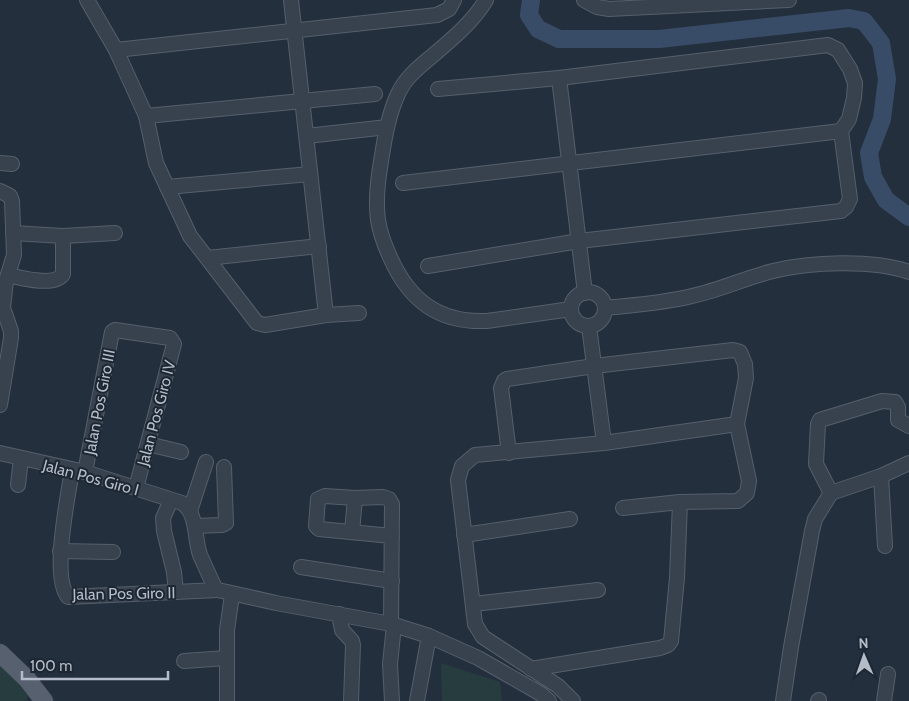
<svg xmlns="http://www.w3.org/2000/svg" width="909" height="701" viewBox="0 0 909 701" font-family="Cabin,sans-serif">
	<style>
		.green { fill: #263c3f }
		.lines { fill: none; stroke-linecap: round; stroke-linejoin: round }
		.river { stroke: #394c67; stroke-width: 18 }
		.minor-casing { stroke: #565f6c; stroke-width: 16 }
		.major-casing { stroke: #414a57; stroke-width: 19 }
		.minor { stroke: #38414e; stroke-width: 14 }
		.major { stroke: #56606e; stroke-width: 18 }
		.labels { text-anchor: middle; stroke-width: 4; stroke-linejoin: round; paint-order: stroke }
		.street-label { font-size: 16px; fill: #b4bcc9; stroke: #1d2633 }
	</style>
	<rect width="100%" height="100%" fill="#242f3e"/>
	<!-- green -->
	<g class="green">
		<polygon points="0,658 28,696 26,701 0,701"/>
		<polygon points="441,663 500,682 502,701 442,701"/>
	</g>
	<g class="lines">
		<!-- river -->
		<polyline class="river" points="531,0 529,15 538,29 559,39 659,39 849,18 864,21 881,43 887,79 882,119 869,153 873,177 886,200 909,217"/>
		<defs>
			<g id="minor">
				<polyline points="87,0 116,50 146,116 156,163 190,236 257,323 265,325 326,315 359,313"/>
				<polyline points="291,0 326,315"/>
				<path d="M 486,0 C 472,23 451,40 431,57 C 418,68 405,78 398,94 C 390,111 386,130 383,149 C 379,173 375,196 378,220 C 380,233 385,246 390,257 C 409,300 438,323 487,321 L 571,309"/>
				<polyline points="584,0 597,7 609,9 789,0"/>
				<polyline points="116,50 437,15 449,9 454,0"/>
				<polyline points="559,78 585,293"/>
				<polyline points="146,116 375,94"/>
				<polyline points="307,136 387,127"/>
				<polyline points="0,163 12,164"/>
				<polyline points="403,183 841,131"/>
				<polyline points="167,187 310,174"/>
				<polyline points="0,191 10,196 12,201 14,255 6,281 3,308 11,331 11,338 0,405"/>
				<polyline points="63,236 115,233"/>
				<polyline points="208,258 319,246"/>
				<polyline points="428,266 579,241 841,211 846,207 850,199 841,131 849,119 854,98 855,83 850,69 838,50 828,45 559,78 438,89"/>
				<path d="M 8,275 C 21,278 55,287 63,274 L 63,236 L 13,233"/>
				<circle cx="588" cy="309" r="17"/>
				<path d="M 605,308 C 634,305 664,303 692,296 C 720,290 745,278 773,271 C 810,262 872,259 909,272"/>
				<polyline points="589,326 604,443"/>
				<polyline points="148,444 181,452"/>
				<path d="M 0,453 L 85,472 L 182,503 C 198,514 194,538 200,555 C 205,566 210,577 215,588 L 218,590 L 276,603 L 391,624 L 429,636 L 478,658 L 541,694 L 549,701"/>
				<polyline points="509,453 501,388 504,381 507,379 594,366 733,350 740,352 745,364 746,378 737,424 749,481 747,493 738,501 680,502 623,508"/>
				<path d="M 72,470 C 68,497 51,576 68,597 L 218,590"/>
				<polyline points="85,472 112,332 115,330 170,338 174,344 136,488"/>
				<polyline points="881,476 885,546"/>
				<polyline points="18,485 21,458"/>
				<polyline points="831,493 816,464 818,424 820,420 882,401 895,402 898,407 898,420 909,426"/>
				<polyline points="171,500 163,518 164,531 174,572 176,592"/>
				<polyline points="190,511 206,462"/>
				<polyline points="195,526 222,525 226,523 224,467"/>
				<polyline points="352,532 355,498"/>
				<polyline points="464,535 570,519"/>
				<polyline points="60,551 113,552"/>
				<polyline points="301,567 392,581"/>
				<polyline points="473,604 598,590"/>
				<polyline points="339,614 342,630 352,641 353,645 351,701"/>
				<polyline points="391,624 392,504 389,499 383,497 355,498 325,496 318,499 316,526 319,529 392,536"/>
				<polyline points="184,661 227,658"/>
				<polyline points="531,669 660,648 668,645 671,641 677,578 680,502"/>
				<polyline points="227,701 227,630 232,595"/>
				<polyline points="392,701 390,664 394,625"/>
				<polyline points="417,701 429,636"/>
				<polyline points="573,701 558,686 483,637 475,624 458,480 462,466 475,455 604,443 737,424"/>
				<polyline points="783,701 791,647 812,531 815,519 831,493 881,476 909,463"/>
				<polyline points="818,701 819,700"/>
				<polyline points="884,701 888,674"/>
			</g>
			<polyline id="major" points="0,653 27,679 44,701"/>
		</defs>
		<!-- minor casing -->
		<use href="#minor" class="minor-casing"/>
		<!-- major casing -->
		<use href="#major" class="major-casing"/>
		<!-- minor -->
		<use href="#minor" class="minor"/>
		<!-- major -->
		<use href="#major" class="major"/>
	</g>
	<g class="labels">
		<!-- street labels -->
		<g class="street-label">
			<text transform="translate(99 402) rotate(-79)" y="6">Jalan Pos Giro III</text>
			<text transform="translate(156 413) rotate(-75)" y="6">Jalan Pos Giro IV</text>
			<text transform="translate(91 477) rotate(15)" y="6">Jalan Pos Giro I</text>
			<text transform="translate(124 593) rotate(-1)" y="6">Jalan Pos Giro II</text>
		</g>
	</g>
	<!-- north arrow -->
	<g transform="translate(864 656) rotate(358)" stroke="#1d2633" stroke-width="4" paint-order="stroke">
	<path d="M0-4L9 19L0 12L-9 19Z" fill="#b4bcc9"/>
	<text y="-8" font-size="14" font-weight="bold" text-anchor="middle" fill="#b4bcc9">N</text>
	</g>
	<!-- scale -->
	<path d="M22 671v8h146v-8" fill="none" stroke="#b4bcc9" stroke-width="2.5"/>
	<text x="30" y="671" font-size="15" fill="#b4bcc9" stroke="#1d2633" stroke-width="4" paint-order="stroke">100 m</text>
</svg>
